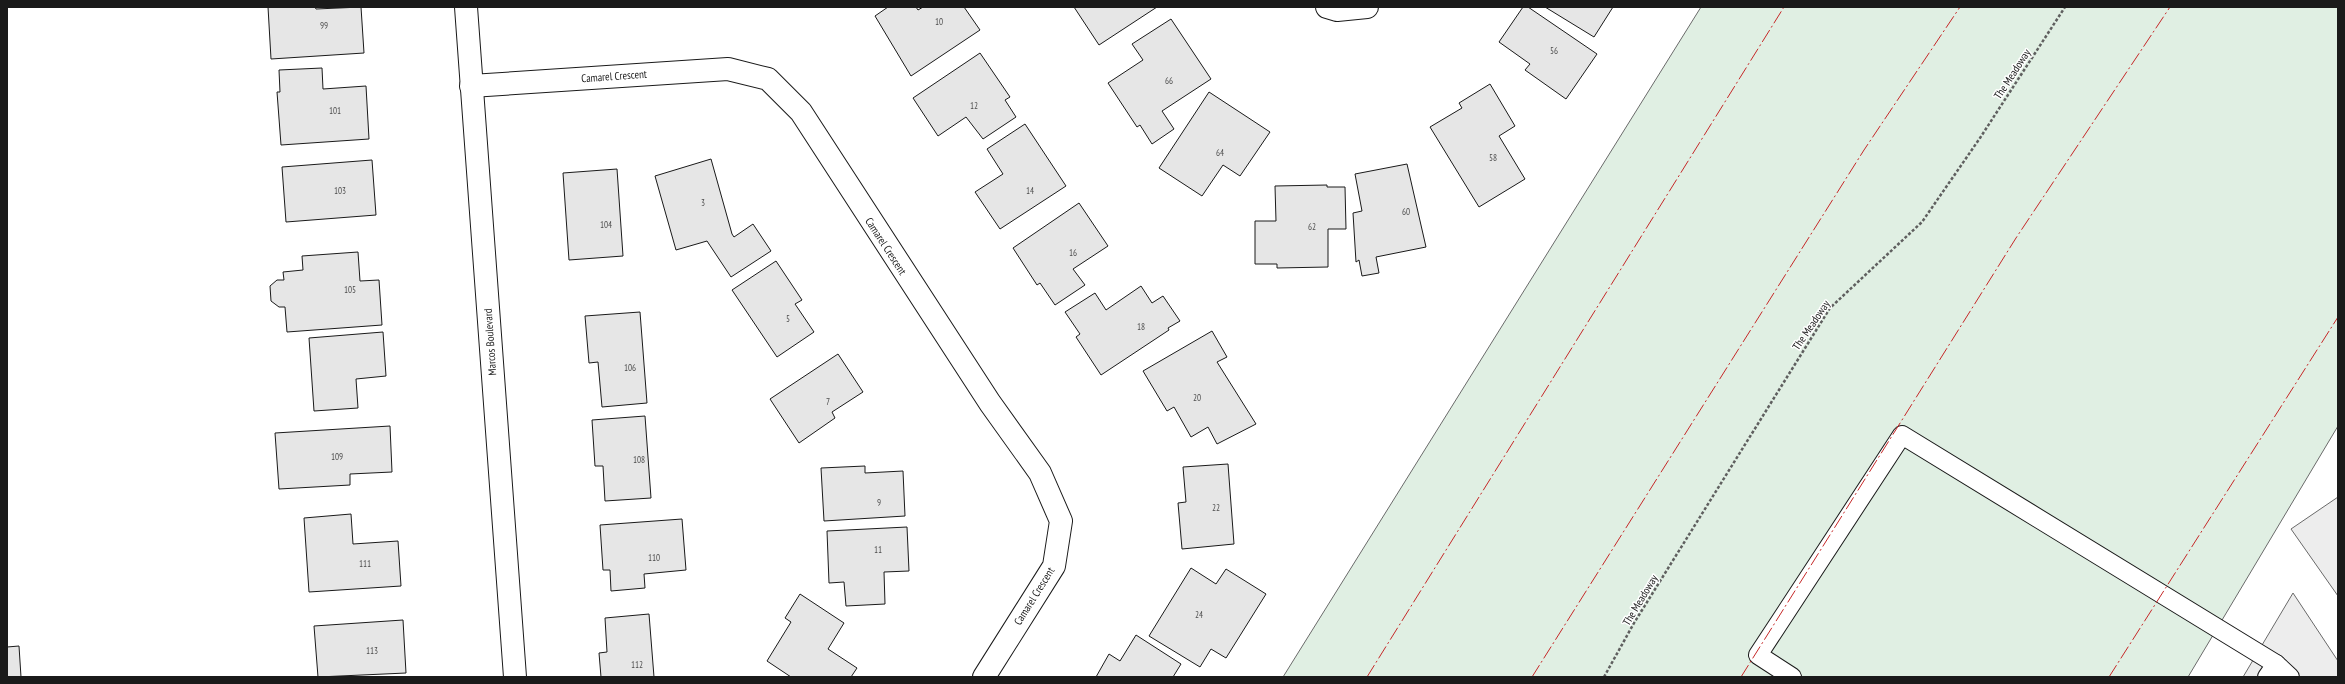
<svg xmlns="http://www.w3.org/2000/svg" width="2345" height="684" viewBox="0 0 2345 684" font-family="'PT Sans Narrow',sans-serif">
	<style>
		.green { fill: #e0efe3; stroke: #6a6a6a }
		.parking { fill: #ededed; stroke: #6a6a6a }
		.building { fill: #e6e6e6; stroke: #1a1a1a }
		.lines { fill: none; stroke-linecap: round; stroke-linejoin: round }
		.lane-casing { stroke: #1a1a1a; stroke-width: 20 }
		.street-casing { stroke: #1a1a1a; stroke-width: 24 }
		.path { stroke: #5f5f5f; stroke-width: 2.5; stroke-dasharray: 3 2; stroke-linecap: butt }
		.lane { stroke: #fff; stroke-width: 18 }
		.street { stroke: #fff; stroke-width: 22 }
		.power { stroke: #c62828; stroke-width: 1; stroke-dasharray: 14 3 2 3; stroke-linecap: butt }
		.labels { text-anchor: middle; stroke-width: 3; stroke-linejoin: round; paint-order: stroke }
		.number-label { font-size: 9px; fill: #4d4d4d }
		.street-label { font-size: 11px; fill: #1a1a1a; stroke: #fff }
	</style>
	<rect width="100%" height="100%" fill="#fff"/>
	<!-- green -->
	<polygon class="green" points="1701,7 2338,7 2338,426 2188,677 1283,677"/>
	<!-- parking -->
	<g class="parking">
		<polygon points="2338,497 2338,596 2291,529"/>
		<polygon points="2293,593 2338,661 2338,677 2243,677"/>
	</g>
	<!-- building -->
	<g class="building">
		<polygon points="268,7 315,7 316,9 361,7 364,53 271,59"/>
		<polygon points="888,7 916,7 918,10 923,7 964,7 980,30 911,76 875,16"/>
		<polygon points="1074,7 1157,7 1099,45"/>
		<polygon points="1523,7 1528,7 1597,54 1566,99 1525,70 1530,64 1499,42"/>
		<polygon points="1545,7 1613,7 1594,37"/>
		<polygon points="1171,19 1211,79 1162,111 1174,129 1152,144 1140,125 1137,127 1108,83 1143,60 1132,44"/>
		<polygon points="980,53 1010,97 1005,100 1016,117 983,139 966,117 938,136 913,98"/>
		<polygon points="322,68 323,89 366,86 369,139 281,145 277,92 280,92 279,70"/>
		<polygon points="1490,84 1515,126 1499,136 1525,179 1479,207 1430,127 1462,108 1459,103"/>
		<polygon points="1209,92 1270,132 1240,176 1223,165 1202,196 1159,168"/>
		<polygon points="1025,124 1066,186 1000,229 975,192 1003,174 987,149"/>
		<polygon points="711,159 732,234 734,237 753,224 771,251 731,277 707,241 676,250 655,176"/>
		<polygon points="372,160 376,215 286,222 282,167"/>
		<polygon points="1407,164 1426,247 1376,257 1379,273 1362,276 1359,260 1356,262 1353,213 1362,211 1355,174"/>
		<polygon points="617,169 623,256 569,260 563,173"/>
		<polygon points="1327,185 1327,187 1345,187 1346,229 1328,229 1328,267 1277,268 1277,264 1255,264 1255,221 1276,221 1275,186"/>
		<polygon points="1079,203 1108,246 1073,269 1085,285 1055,305 1040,283 1037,285 1013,248"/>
		<polygon points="358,252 360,281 379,280 382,325 287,332 285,307 279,307 271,301 270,286 277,280 284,280 283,272 303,270 302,256"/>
		<polygon points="776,261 802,300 795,304 814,332 777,357 732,290"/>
		<polygon points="1141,286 1152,303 1163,296 1180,321 1168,328 1169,330 1101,375 1076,337 1080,334 1065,312 1095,293 1106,310"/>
		<polygon points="640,312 647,403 602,407 598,362 589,363 585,316"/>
		<polygon points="1212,331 1227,357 1217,362 1256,424 1217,444 1208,427 1191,437 1174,407 1167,411 1143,371"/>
		<polygon points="383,332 386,376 356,379 358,408 314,411 309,338"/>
		<polygon points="838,354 863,392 832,412 835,418 799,443 770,399"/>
		<polygon points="645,416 651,498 605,501 603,466 595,466 592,420"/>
		<polygon points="390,426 392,472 350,474 350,485 279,489 275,433"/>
		<polygon points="1228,464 1234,544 1182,549 1178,503 1186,502 1183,467"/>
		<polygon points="865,466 865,473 903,471 905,516 824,521 821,468"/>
		<polygon points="351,514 353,544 398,541 401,586 309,592 304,518"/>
		<polygon points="682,519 686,570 644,574 645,588 611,591 610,570 603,570 600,525"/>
		<polygon points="907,527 909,571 884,572 885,604 846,606 844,582 829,583 827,531"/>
		<polygon points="1191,568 1216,584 1226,569 1266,594 1226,658 1211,649 1200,667 1149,636"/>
		<polygon points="800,594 844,623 828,649 857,668 851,677 791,677 767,661 791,622 785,618"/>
		<polygon points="649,614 654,677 601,677 599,653 607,652 605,618"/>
		<polygon points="403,620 406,673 318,677 314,626"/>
		<polygon points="1136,635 1181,664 1173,677 1096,677 1109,654 1120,661"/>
		<polygon points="19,646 21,677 7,677 7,647"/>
	</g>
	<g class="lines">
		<defs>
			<g id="lane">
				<polyline points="1792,677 1758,655 1902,435 2276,664"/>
				<polyline points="2267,677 2276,664 2290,677"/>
			</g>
			<g id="street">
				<polyline points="466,7 515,677"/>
				<polyline points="1327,7 1337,10 1367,7"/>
				<polyline points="471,86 728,69 768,79 801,112 990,403 1040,473 1061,521 1054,566 984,677"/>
			</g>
		</defs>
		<!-- lane casing -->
		<use href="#lane" class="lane-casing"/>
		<!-- street casing -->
		<use href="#street" class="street-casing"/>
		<!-- path -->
		<polyline class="path" points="1604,677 1634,623 1830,308 1922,222 1980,138 2065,7"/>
		<!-- lane -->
		<use href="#lane" class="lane"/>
		<!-- street -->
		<use href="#street" class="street"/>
		<!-- power -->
		<g class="power">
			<polyline points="1367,677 1784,7"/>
			<polyline points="1532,677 1864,150 1960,7"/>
			<polyline points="1741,677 2016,238 2170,7"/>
			<polyline points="2109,677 2338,317"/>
		</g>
	</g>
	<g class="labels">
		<!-- number labels -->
		<g class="number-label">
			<text x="939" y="25">10</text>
			<text x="324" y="29">99</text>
			<text x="1554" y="54">56</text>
			<text x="1169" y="84">66</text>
			<text x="974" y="109">12</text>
			<text x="335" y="114">101</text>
			<text x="1220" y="156">64</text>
			<text x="1493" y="161">58</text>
			<text x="340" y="194">103</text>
			<text x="1030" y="194">14</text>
			<text x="703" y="206">3</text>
			<text x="1406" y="215">60</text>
			<text x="606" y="228">104</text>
			<text x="1312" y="230">62</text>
			<text x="1073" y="256">16</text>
			<text x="350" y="293">105</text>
			<text x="788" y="322">5</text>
			<text x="1141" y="330">18</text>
			<text x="630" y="371">106</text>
			<text x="1197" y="401">20</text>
			<text x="828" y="405">7</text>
			<text x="337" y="460">109</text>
			<text x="639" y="463">108</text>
			<text x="879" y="506">9</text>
			<text x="1216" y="511">22</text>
			<text x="878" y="553">11</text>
			<text x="654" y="561">110</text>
			<text x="365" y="567">111</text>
			<text x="1199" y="618">24</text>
			<text x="372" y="654">113</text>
			<text x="637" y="668">112</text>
		</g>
		<!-- street labels -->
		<g class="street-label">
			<text transform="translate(2012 74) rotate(-57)" y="4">The Meadoway</text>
			<text transform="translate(614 76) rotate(-4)" y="4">Camarel Crescent</text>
			<text transform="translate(886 246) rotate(57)" y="4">Camarel Crescent</text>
			<text transform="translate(1811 325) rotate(-56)" y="4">The Meadoway</text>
			<text transform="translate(490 342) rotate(-94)" y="4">Marcos Boulevard</text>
			<text transform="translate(1034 596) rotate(-58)" y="4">Camarel Crescent</text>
			<text transform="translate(1640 600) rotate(-59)" y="4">The Meadoway</text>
		</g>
	</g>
	<!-- border -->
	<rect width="2345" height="684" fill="none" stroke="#1a1a1a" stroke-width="16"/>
</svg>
